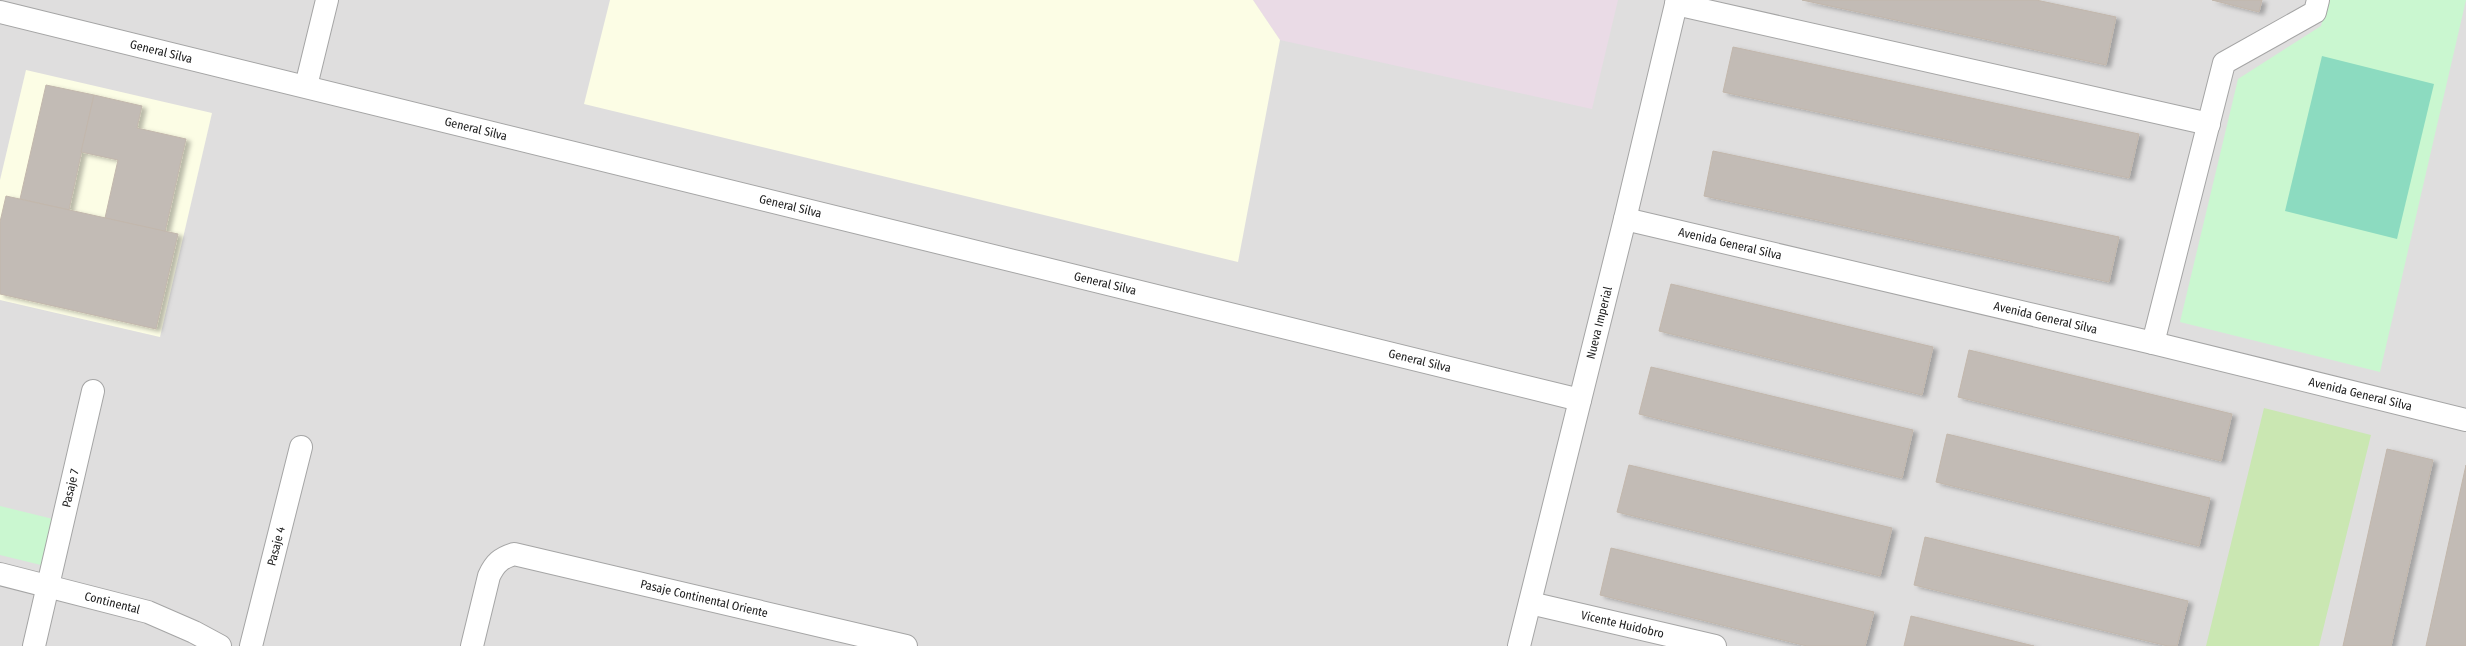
<svg xmlns="http://www.w3.org/2000/svg" width="2466" height="646" viewBox="0 0 2466 646" font-family="'Fira Sans Condensed',sans-serif">
	<style>
		.residential { fill: #dfdede }
		.industrial { fill: #eadbe6 }
		.education { fill: #fcfde5 }
		.grass { fill: #cae7b2 }
		.park { fill: #caf7d0 }
		.pitch { fill: #8cdbc0 }
		.building { fill: #c2bbb5; stroke: #c2b7ac; filter: url(#shadow) }
		.lines { fill: none; stroke-linecap: round; stroke-linejoin: round }
		.minor-casing { stroke: #a5a5a5; stroke-width: 24 }
		.minor { stroke: #fff; stroke-width: 22 }
		.labels { text-anchor: middle; stroke-width: 4; stroke-linejoin: round; paint-order: stroke }
		.street-label { font-size: 12px; fill: #212121; stroke: #fff }
	</style>
	<defs>
		<filter id="shadow"><feDropShadow dx="4.5" dy="2.5" stdDeviation="2" flood-color="#0004"/></filter>
	</defs>
	<rect width="100%" height="100%" fill="#f1efe9"/>
	<!-- residential -->
	<rect class="residential" x="0" y="0" width="2466" height="646"/>
	<!-- industrial -->
	<polygon class="industrial" points="1253,0 1618,0 1592,109 1280,40"/>
	<!-- education -->
	<g class="education">
		<polygon points="610,0 1253,0 1280,40 1238,262 584,104"/>
		<polygon points="26,70 212,113 160,337 0,300 0,180"/>
	</g>
	<!-- grass -->
	<polygon class="grass" points="2264,408 2371,435 2319,646 2206,646"/>
	<!-- park -->
	<g class="park">
		<polygon points="2328,0 2466,0 2380,372 2180,322 2238,79 2321,26"/>
		<polygon points="0,506 53,519 41,565 0,555"/>
	</g>
	<!-- pitch -->
	<polygon class="pitch" points="2322,56 2434,84 2397,239 2285,211"/>
	<!-- building -->
	<g class="building">
		<polygon points="1802,0 2036,0 2116,17 2106,65"/>
		<polygon points="2212,0 2262,0 2259,12"/>
		<polygon points="1733,47 2139,134 2129,178 1723,92"/>
		<polygon points="46,85 94,95 69,210 20,199"/>
		<polygon points="94,95 142,106 137,128 186,139 165,232 105,218 118,160 81,152"/>
		<polygon points="1713,151 2119,237 2109,282 1704,196"/>
		<polygon points="6,196 178,234 156,329 0,294 0,222"/>
		<polygon points="1671,284 1933,347 1922,395 1659,331"/>
		<polygon points="1969,350 2232,414 2221,461 1958,397"/>
		<polygon points="1651,367 1913,430 1902,478 1639,414"/>
		<polygon points="1947,434 2210,498 2199,546 1936,482"/>
		<polygon points="2387,449 2433,460 2391,646 2343,646"/>
		<polygon points="1629,465 1892,528 1880,576 1617,512"/>
		<polygon points="2466,465 2466,646 2426,646"/>
		<polygon points="1925,537 2188,601 2177,646 2168,646 1914,585"/>
		<polygon points="1611,548 1874,612 1865,646 1807,646 1600,595"/>
		<polygon points="1911,616 2034,646 1904,646"/>
	</g>
	<g class="lines">
		<defs>
			<g id="minor">
				<polyline points="1676,4 2209,124"/>
				<path id="s1" d="M 0,12 L 1580,400"/>
				<polyline points="306,86 327,0"/>
				<path id="s2" d="M 1625,219 L 2153,343 L 2466,420"/>
				<polyline points="2153,343 2224,63 2315,12 2318,0"/>
				<path id="s3" d="M 0,574 L 148,612 L 194,632 L 220,646"/>
				<path id="s4" d="M 1530,603 L 1715,646"/>
				<path id="s5" d="M 34,646 L 93,391"/>
				<path id="s6" d="M 251,646 L 301,447"/>
				<path id="s7" d="M 472,646 L 489,576 C 495,563 501,558 514,554 L 906,646"/>
				<path id="s8" d="M 1519,646 L 1625,219 L 1677,0"/>
			</g>
		</defs>
		<!-- minor casing -->
		<use href="#minor" class="minor-casing"/>
		<!-- minor -->
		<use href="#minor" class="minor"/>
	</g>
	<g class="labels">
		<!-- street labels -->
		<g class="street-label">
			<text dy="4" stroke="none"><textPath href="#s1" startOffset="166">General Silva</textPath></text>
			<text dy="4" stroke="none"><textPath href="#s1" startOffset="490">General Silva</textPath></text>
			<text dy="4" stroke="none"><textPath href="#s1" startOffset="814">General Silva</textPath></text>
			<text dy="4" stroke="none"><textPath href="#s2" startOffset="108">Avenida General Silva</textPath></text>
			<text dy="4" stroke="none"><textPath href="#s1" startOffset="1138">General Silva</textPath></text>
			<text dy="4" stroke="none"><textPath href="#s2" startOffset="432">Avenida General Silva</textPath></text>
			<text dy="4" stroke="none"><textPath href="#s8" startOffset="333">Nueva Imperial</textPath></text>
			<text dy="4" stroke="none"><textPath href="#s1" startOffset="1462">General Silva</textPath></text>
			<text dy="4" stroke="none"><textPath href="#s2" startOffset="756">Avenida General Silva</textPath></text>
			<text dy="4" stroke="none"><textPath href="#s5" startOffset="162">Pasaje 7</textPath></text>
			<text dy="4" stroke="none"><textPath href="#s6" startOffset="103">Pasaje 4</textPath></text>
			<text dy="4" stroke="none"><textPath href="#s7" startOffset="302">Pasaje Continental Oriente</textPath></text>
			<text dy="4" stroke="none"><textPath href="#s3" startOffset="116">Continental</textPath></text>
			<text dy="4" stroke="none"><textPath href="#s4" startOffset="95">Vicente Huidobro</textPath></text>
		</g>
	</g>
</svg>
